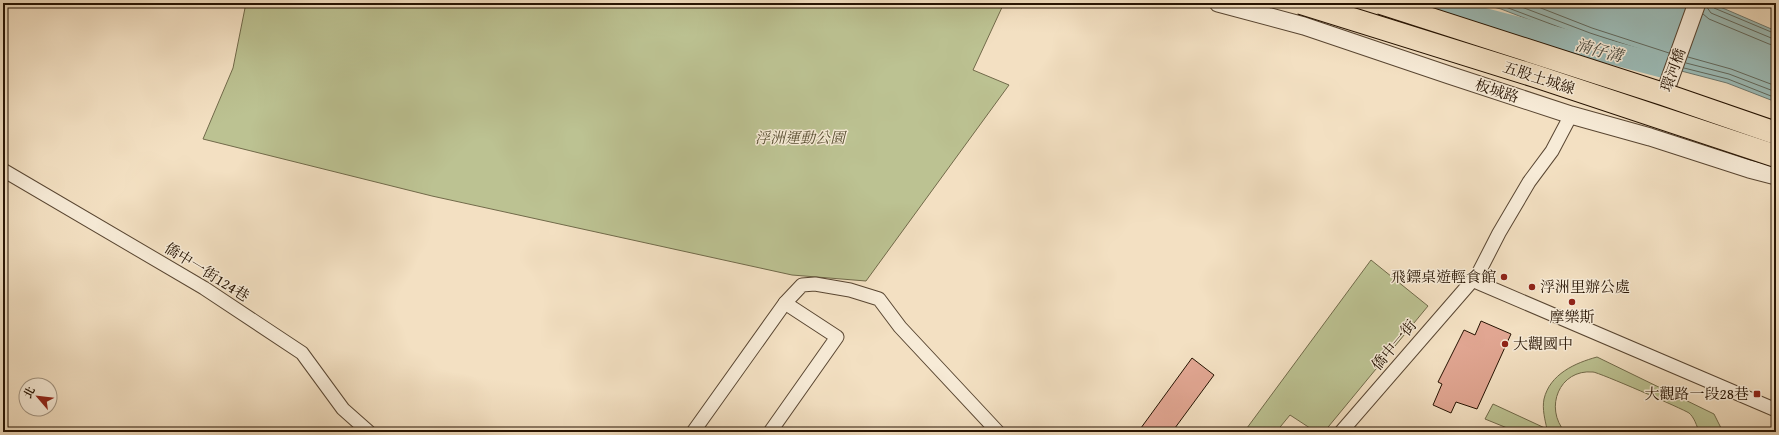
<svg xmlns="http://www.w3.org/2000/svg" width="1779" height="435" viewBox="0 0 1779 435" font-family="'Gentium Book Plus','Noto Serif TC',serif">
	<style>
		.green { fill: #bcc292; stroke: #716a4a }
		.water { fill: #9cbcb8; stroke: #6d786f }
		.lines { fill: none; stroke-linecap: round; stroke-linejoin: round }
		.shore { stroke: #61685d; stroke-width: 1 }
		.river { stroke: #9cbcb8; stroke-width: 23 }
		.building { fill: #e1a692; stroke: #261302 }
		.minor-casing { stroke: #594632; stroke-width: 15 }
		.tertiary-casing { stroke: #594632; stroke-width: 19 }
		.minor { stroke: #f7ebd7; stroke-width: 13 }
		.tertiary { stroke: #f7ebd7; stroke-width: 17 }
		.trunk-bridge-casing { stroke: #261302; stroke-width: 24; stroke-linecap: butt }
		.trunk-bridge { stroke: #f3e0c2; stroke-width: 22 }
		.poi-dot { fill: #8f2418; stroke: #f7ebd7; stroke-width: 1.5 }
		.labels { text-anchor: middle; stroke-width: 3; stroke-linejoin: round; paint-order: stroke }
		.street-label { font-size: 15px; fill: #261302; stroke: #f7ebd7 }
		.park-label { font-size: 15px; font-style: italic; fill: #5a5034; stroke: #f7ebd7 }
		.poi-label { font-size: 15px; fill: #261302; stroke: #f7ebd7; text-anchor: end }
		.water-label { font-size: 16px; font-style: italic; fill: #4f4e42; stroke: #f7ebd7 }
	</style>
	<rect width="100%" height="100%" fill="#f3e0c2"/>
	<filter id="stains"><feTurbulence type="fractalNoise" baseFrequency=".005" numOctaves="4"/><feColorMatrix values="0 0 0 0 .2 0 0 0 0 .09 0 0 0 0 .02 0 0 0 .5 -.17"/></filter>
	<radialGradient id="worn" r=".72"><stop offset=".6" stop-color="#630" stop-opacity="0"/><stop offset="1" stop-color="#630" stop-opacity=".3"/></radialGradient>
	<!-- green -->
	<g class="green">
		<polygon points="246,3 1004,3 973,70 1009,85 866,281 792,275 432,196 203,139 233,68"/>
		<polygon points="1371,260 1428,306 1324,432 1316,432 1290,415 1276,432 1244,432"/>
		<path d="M 1597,357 L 1714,414 L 1723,432 L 1699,432 C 1697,426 1694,417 1689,413 C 1683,409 1598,372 1593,372 C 1559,369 1544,408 1565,432 L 1517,432 L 1485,419 L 1493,404 L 1547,429 C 1545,420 1542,409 1544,399 C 1550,374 1575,363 1597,357 Z"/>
	</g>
	<!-- water -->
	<polygon class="water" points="1478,3 1711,3 1776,31 1776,102 1727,83 1647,62 1587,42 1501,9"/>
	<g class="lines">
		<!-- shore -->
		<g class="shore">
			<polyline points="1495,3 1588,38 1665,63"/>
			<polyline points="1511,3 1590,33 1667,58"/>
			<polyline points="1528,3 1592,28 1669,53"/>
			<polyline points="1711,3 1714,8 1776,34"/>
			<polyline points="1706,6 1711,13 1776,40"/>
			<polyline points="1703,14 1709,19 1769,44 1776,46"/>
			<polyline points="1688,57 1731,69 1776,86"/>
			<polyline points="1686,63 1729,74 1776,92"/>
			<polyline points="1684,68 1728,79 1776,98"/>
		</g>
		<!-- river -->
		<polyline class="river" points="1421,3 1670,68"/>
	</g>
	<!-- building -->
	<g class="building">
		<polygon points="1481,321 1511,334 1477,409 1456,402 1451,413 1433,405 1442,384 1438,382 1464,330 1475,335"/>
		<polygon points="1192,358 1214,375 1172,432 1138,432"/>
	</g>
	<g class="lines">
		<defs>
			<g id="minor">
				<polyline points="3,170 204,288 302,353 343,409 369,432"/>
				<polyline points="1472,280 1776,410"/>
				<polyline points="693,432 785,303 802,285 815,284 850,290 879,299 900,327 998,432"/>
				<polyline points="770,432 837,337 785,303"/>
				<polyline points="1341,432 1478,274 1499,233 1529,182 1552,151 1571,115"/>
			</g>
			<g id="tertiary">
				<polyline points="1218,3 1304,26 1449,75 1571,115 1650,137 1749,169 1776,176"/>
				<polyline points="1660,106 1697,3"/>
			</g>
		</defs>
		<!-- minor casing -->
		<use href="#minor" class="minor-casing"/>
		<!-- tertiary casing -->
		<use href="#tertiary" class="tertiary-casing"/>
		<!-- minor -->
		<use href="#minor" class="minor"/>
		<!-- tertiary -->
		<use href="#tertiary" class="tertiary"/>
		<defs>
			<g id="trunk-bridge">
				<polyline points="1301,3 1535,76 1776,156"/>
				<polyline points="1381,3 1663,94 1776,133"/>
			</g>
		</defs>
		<!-- trunk-bridge casing -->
		<use href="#trunk-bridge" class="trunk-bridge-casing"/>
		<!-- trunk-bridge -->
		<use href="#trunk-bridge" class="trunk-bridge"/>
	</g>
	<!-- markers -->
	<g class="poi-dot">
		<circle cx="1504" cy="277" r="4"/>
		<circle cx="1532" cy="287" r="4"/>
		<circle cx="1572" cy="302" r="4"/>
		<circle cx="1505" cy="344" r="4"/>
		<rect x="1753" y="390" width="8" height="8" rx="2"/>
	</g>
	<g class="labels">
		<!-- street labels -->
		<g class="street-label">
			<text transform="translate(1673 70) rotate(-70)" y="5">環河橋</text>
			<text transform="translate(1539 78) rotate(18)" y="5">五股土城線</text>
			<text transform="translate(1497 91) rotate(18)" y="5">板城路</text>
			<text transform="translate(207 272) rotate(32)" y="5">僑中一街124巷</text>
			<text transform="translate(1394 345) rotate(-50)" y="5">僑中一街</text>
		</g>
		<!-- park labels -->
		<g class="park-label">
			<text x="800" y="143">浮洲運動公園</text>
		</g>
		<!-- poi labels -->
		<g class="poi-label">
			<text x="1496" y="282">飛鏢桌遊輕食館</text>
			<text x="1540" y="292" text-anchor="start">浮洲里辦公處</text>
			<text x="1572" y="322" text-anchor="middle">摩樂斯</text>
			<text x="1513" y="349" text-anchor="start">大觀國中</text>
			<text x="1749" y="399">大觀路一段28巷</text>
		</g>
		<!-- water labels -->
		<g class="water-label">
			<text transform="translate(1599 50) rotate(15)" y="6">湳仔溝</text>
		</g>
	</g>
	<!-- margin -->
	<rect width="1779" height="435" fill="none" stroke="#f3e0c2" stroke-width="16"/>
	<rect x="4" y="4" width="1771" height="427" fill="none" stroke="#261302" stroke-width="2"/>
	<rect x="8" y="8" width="1763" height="419" fill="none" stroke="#261302"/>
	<!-- north arrow -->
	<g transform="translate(38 397) rotate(298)"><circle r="19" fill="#f7ebd7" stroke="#a39582"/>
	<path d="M0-3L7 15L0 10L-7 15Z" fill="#8f2418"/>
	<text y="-6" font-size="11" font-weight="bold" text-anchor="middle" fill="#261302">北</text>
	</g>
	<rect width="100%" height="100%" filter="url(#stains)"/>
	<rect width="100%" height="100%" fill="url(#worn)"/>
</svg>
